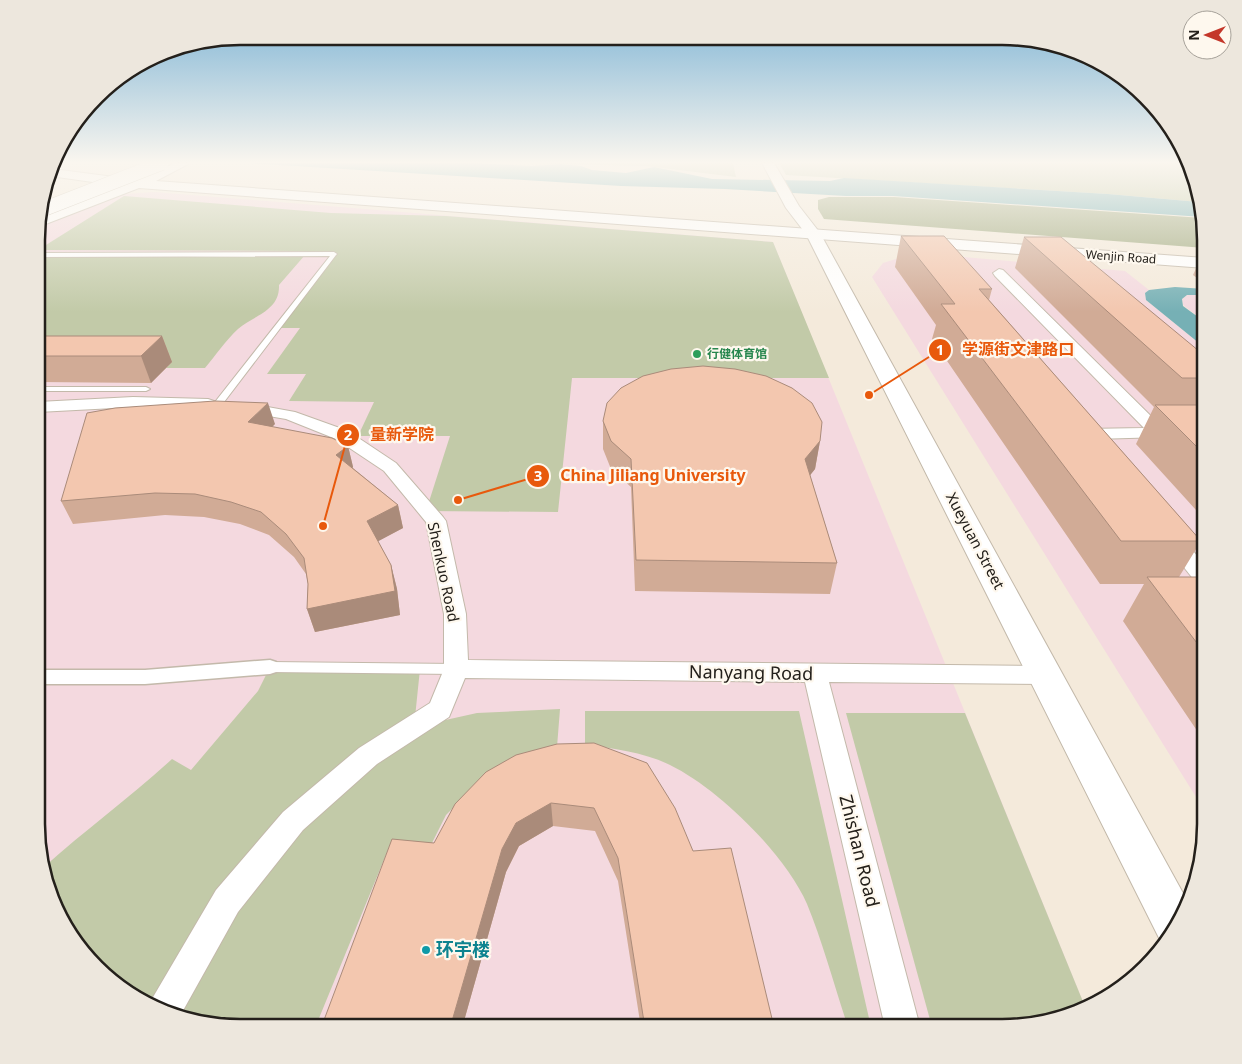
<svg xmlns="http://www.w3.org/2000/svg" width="1242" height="1064" viewBox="0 0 1242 1064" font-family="'Noto Sans','Noto Sans SC',sans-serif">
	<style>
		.education { fill: #f4d9df }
		.green { fill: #c2caa8 }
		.forest { fill: #a2ab81 }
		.water { fill: #76b0b5 }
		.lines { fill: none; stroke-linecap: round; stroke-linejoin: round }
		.service-casing { stroke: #c3b9aa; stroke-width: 2 }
		.pedestrian-casing { stroke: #c3b9aa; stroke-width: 3 }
		.minor-casing { stroke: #c3b9aa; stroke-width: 2 }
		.secondary-casing { stroke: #c3b9aa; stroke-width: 2 }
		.primary-casing { stroke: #c3b9aa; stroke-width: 2 }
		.service { fill: #fff; fill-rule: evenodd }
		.pedestrian { fill: #fff; fill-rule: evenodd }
		.minor { fill: #fff; fill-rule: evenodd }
		.secondary { fill: #fff; fill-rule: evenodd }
		.primary { fill: #fff; fill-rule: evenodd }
		.trunk-bridge-casing { stroke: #c3b9aa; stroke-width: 15; stroke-linecap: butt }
		.trunk-bridge { stroke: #fff; stroke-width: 14 }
		.wall { fill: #d1ab96 }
		.shaded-wall { fill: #aa8b7a }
		.building { fill: #f3c7af; stroke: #aa8b7a }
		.leisure-dot { fill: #2e9e5b; stroke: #fef8ee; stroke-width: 2 }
		.culture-dot { fill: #0f9aa8; stroke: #fef8ee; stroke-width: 2 }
		.labels { text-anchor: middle; stroke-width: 4.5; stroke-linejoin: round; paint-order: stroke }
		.far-street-label { font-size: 12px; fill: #24201b; stroke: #fef8ee }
		.far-leisure-label { font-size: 12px; font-weight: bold; fill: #27864d; stroke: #fef8ee; text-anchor: start }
		.street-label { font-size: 15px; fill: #24201b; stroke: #fef8ee }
		.near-street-label { font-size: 18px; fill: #24201b; stroke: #fef8ee }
		.near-culture-label { font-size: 18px; font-weight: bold; fill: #0d838f; stroke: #fef8ee; text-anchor: start }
		.rim { fill: none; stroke: #24201b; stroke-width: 2.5 }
		.leader { fill: none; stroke: #e8590c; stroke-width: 2 }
		.callout-dot { fill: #e8590c; stroke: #fef8ee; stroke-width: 2 }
		.mark-label { font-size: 15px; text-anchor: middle; font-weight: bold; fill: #fff }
		.callout-label { font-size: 16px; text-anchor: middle; font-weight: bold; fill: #e8590c; stroke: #fef8ee; stroke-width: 4.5; stroke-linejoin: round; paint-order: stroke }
	</style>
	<rect width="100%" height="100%" fill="#f4eadb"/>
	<!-- education -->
	<g class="education">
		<polygon points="154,192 773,242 1086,1009 1080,1012 1016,1027 240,1028 162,1012 96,968 52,902 37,838 38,226 124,194"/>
		<polygon points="929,254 1125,271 1149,290 1145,293 1146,300 1205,348 1206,813 872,277 883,263 906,256"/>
		<polygon points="1187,295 1205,295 1205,322 1183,305 1182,299"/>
	</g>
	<!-- green -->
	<g class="green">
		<polygon points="509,163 733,163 736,177 646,166"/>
		<polygon points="779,163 1188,163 1199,202 1108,194 786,175"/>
		<polygon points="124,196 331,213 446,216 773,242 829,378 572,378 558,512 426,511 450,436 358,436 374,402 289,401 306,374 267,374 300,328 277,328 333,254 299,251 38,250"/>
		<path d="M 38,254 L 305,255 L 279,285 C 280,311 254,315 238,329 C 226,340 216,355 205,368 L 166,368 L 171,362 L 38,361 Z"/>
		<path d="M 270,667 L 420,669 L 414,727 L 477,713 L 560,709 L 557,747 L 477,784 L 446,815 L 429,849 L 390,845 L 315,1028 L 240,1028 L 162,1012 L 96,968 L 52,902 L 44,867 C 85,830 131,797 172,759 L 191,770 L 258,691 Z"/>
		<path d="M 585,711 L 799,711 L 871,1027 L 848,1027 C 835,988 823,943 807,904 C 785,854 719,789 670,765 C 644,752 613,749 585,744 Z"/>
		<polygon points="846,713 965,713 1086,1009 1080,1012 1016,1027 932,1027"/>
	</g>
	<!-- forest -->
	<polygon class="forest" points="829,197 894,197 1203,218 1205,226 1205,248 824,219 818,209 818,200"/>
	<!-- water -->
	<g class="water">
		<polygon points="246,163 474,163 532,166 561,164 581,166 592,170 626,173 654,167 712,179 830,181 844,178 1108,194 1199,202 1203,217 893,196 846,196 725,189 621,186"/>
		<polygon points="1175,287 1205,289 1205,295 1187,295 1182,299 1183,306 1205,322 1205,348 1146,300 1145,293 1149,290"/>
	</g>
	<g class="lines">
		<defs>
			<g id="service">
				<polygon points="334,252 337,254 336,255 221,406 215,406 215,402 330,256 38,257 38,253"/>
				<polygon points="38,387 146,387 150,389 146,391 38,391"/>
				<polygon points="270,662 456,664 460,666 462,669 460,672 456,674 270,672 266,670 264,667 266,664"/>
			</g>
			<polygon id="pedestrian" points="270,660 276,662 279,667 276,672 270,674 145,684 37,684 37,670 145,670"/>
			<g id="minor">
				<polygon points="999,269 1003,270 1164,429 1166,433 1164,437 1094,439 1087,442 1081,441 1076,434 1079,430 1085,429 1144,428 995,276 993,273"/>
				<polygon points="133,397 208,399 214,401 216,404 214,407 208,409 133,407 38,412 38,402"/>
				<polygon points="245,403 295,412 348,431 396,463 443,517 446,521 466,614 468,660 1046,666 1055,668 1058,675 1055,682 1046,684 829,682 920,1027 885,1027 805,682 465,678 449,717 377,764 303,830 238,912 180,1016 162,1012 149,1004 216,890 283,812 359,748 430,703 444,669 444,614 426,522 384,471 336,439 286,419 239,411 237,408 239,405"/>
				<polygon points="1173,535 1180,536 1206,566 1206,587 1198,585 1163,541 1166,536"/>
			</g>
			<polygon id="secondary" points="762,163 774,163 799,206 820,233 1189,904 1164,941 1160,940 806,234 786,208"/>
			<polygon id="primary" points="175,163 190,163 156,181 1205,258 1205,268 139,188 38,227 38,218 121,186 50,176 53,169 137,180"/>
		</defs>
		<!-- service casing -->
		<use href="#service" class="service-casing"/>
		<!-- pedestrian casing -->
		<use href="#pedestrian" class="pedestrian-casing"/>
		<!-- minor casing -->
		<use href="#minor" class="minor-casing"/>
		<!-- secondary casing -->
		<use href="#secondary" class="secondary-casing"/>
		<!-- primary casing -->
		<use href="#primary" class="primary-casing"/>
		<!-- service -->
		<use href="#service" class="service"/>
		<!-- pedestrian -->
		<use href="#pedestrian" class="pedestrian"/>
		<!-- minor -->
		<use href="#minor" class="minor"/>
		<!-- secondary -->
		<use href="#secondary" class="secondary"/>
		<!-- primary -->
		<use href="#primary" class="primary"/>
		<defs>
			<polyline id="trunk-bridge" points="39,211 162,163"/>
		</defs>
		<!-- trunk-bridge casing -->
		<use href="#trunk-bridge" class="trunk-bridge-casing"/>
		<!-- trunk-bridge -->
		<use href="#trunk-bridge" class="trunk-bridge"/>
	</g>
	<!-- wall -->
	<g class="wall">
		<polygon points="901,236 992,289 989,300 1201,541 1179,577 1206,577 1206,744 1123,621 1144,584 1100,584 932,339 936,325 895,267"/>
		<polygon points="1024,237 1205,356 1206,521 1136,444 1154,407 1015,268"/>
		<polygon points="1205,249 1205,284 1193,275"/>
		<polygon points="38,336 162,336 172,362 151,383 38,382"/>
		<polygon points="603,421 820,441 815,469 810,475 837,563 830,594 635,591 631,487 611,469 603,449"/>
		<polygon points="275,424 272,427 348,446 353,467 353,468 398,505 403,528 378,541 391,565 397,589 400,615 315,632 307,609 308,584 306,574 294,557 269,535 240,524 204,517 165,515 73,524 61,501"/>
		<polygon points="516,755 693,851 774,1027 641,1028 618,881 595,831 553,826 519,846 506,872 462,1028 321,1028 434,843"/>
	</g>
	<!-- shaded-wall -->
	<g class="shaded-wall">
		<polygon points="162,336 172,362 151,383 141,356"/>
		<polygon points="268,403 275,424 255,443 248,422"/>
		<polygon points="820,441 815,469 800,488 805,459"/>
		<polygon points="348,446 353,467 342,477 336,455"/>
		<polygon points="398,505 403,528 373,544 367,521"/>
		<polygon points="391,565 397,589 400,615 315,632 307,609"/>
		<polygon points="551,803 553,826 519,846 506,872 462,1028 450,1028 502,849 516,823"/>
	</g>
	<!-- building -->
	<g class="building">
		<polygon points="901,236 944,236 992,289 979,289 1201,541 1121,541 941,304 955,304"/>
		<polygon points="1024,237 1061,237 1205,356 1205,378 1182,378"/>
		<polygon points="38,336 162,336 141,356 38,356"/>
		<polygon points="703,366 735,369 766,376 792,388 812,403 822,422 820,441 805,459 837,563 636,560 631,459 611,441 603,421 607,403 621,388 643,376 671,369"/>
		<polygon points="215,401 268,403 248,422 332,438 348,446 336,455 398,505 367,521 391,565 395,591 307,609 308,584 304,558 286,534 261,512 231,502 195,494 155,493 61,501 87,413 115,408"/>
		<polygon points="1155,405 1205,405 1205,455"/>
		<polygon points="1147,577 1206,577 1206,655"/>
		<polygon points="594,743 647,763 675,808 693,851 731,848 774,1027 645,1028 618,858 594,808 551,803 516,823 502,849 450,1028 321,1028 392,839 434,843 455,804 486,772 516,755 557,744"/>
	</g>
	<!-- sky -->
	<linearGradient id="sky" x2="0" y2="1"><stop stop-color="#7ab2d4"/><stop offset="0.52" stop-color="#faf6ef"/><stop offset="1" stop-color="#faf6ef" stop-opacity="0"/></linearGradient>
	<rect width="1242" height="312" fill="url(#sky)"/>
	<!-- markers -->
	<circle class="leisure-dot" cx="697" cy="354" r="5"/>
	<circle class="culture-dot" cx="426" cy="950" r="5"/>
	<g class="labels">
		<!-- far-street labels -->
		<g class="far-street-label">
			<text transform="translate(1121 257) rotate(4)" y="4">Wenjin Road</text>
		</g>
		<!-- far-leisure labels -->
		<g class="far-leisure-label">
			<text x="707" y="358">行健体育馆</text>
		</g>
		<!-- street labels -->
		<g class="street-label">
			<text transform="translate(975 541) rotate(62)" y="5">Xueyuan Street</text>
			<text transform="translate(443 572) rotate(78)" y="5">Shenkuo Road</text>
		</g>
		<!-- near-street labels -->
		<g class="near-street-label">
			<text transform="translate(751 673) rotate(1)" y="6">Nanyang Road</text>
			<text transform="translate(859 851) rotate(76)" y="6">Zhishan Road</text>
		</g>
		<!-- near-culture labels -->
		<g class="near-culture-label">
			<text x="436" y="956">环宇楼</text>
		</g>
	</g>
	<!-- crop -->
	<path d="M0 0H1242V1064H0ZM240 45H1002A195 195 0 0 1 1197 240V824A195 195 0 0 1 1002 1019H240A195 195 0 0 1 45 824V240A195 195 0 0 1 240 45Z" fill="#ede7dd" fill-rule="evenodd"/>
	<path class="rim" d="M240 45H1002A195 195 0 0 1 1197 240V824A195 195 0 0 1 1002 1019H240A195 195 0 0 1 45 824V240A195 195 0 0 1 240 45Z"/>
	<!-- callouts -->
	<path class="leader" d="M869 395L940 350M323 526L348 435M458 500L538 476"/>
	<g class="callout-dot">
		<circle cx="869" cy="395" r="5"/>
		<circle cx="323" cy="526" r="5"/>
		<circle cx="458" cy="500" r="5"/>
		<circle cx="940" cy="350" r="12"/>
		<circle cx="348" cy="435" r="12"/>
		<circle cx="538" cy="476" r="12"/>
	</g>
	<g class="mark-label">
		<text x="940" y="355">1</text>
		<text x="348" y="440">2</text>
		<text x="538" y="481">3</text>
	</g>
	<g class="callout-label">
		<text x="1018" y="355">学源街文津路口</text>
		<text x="402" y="440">量新学院</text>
		<text x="653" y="481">China Jiliang University</text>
	</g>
	<!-- north arrow -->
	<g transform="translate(1207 35) rotate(270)"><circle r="24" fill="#fef8ee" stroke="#a7a29a"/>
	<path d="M0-4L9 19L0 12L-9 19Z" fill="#c4372a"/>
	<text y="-8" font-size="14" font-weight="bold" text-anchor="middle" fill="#24201b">N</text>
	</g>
</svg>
